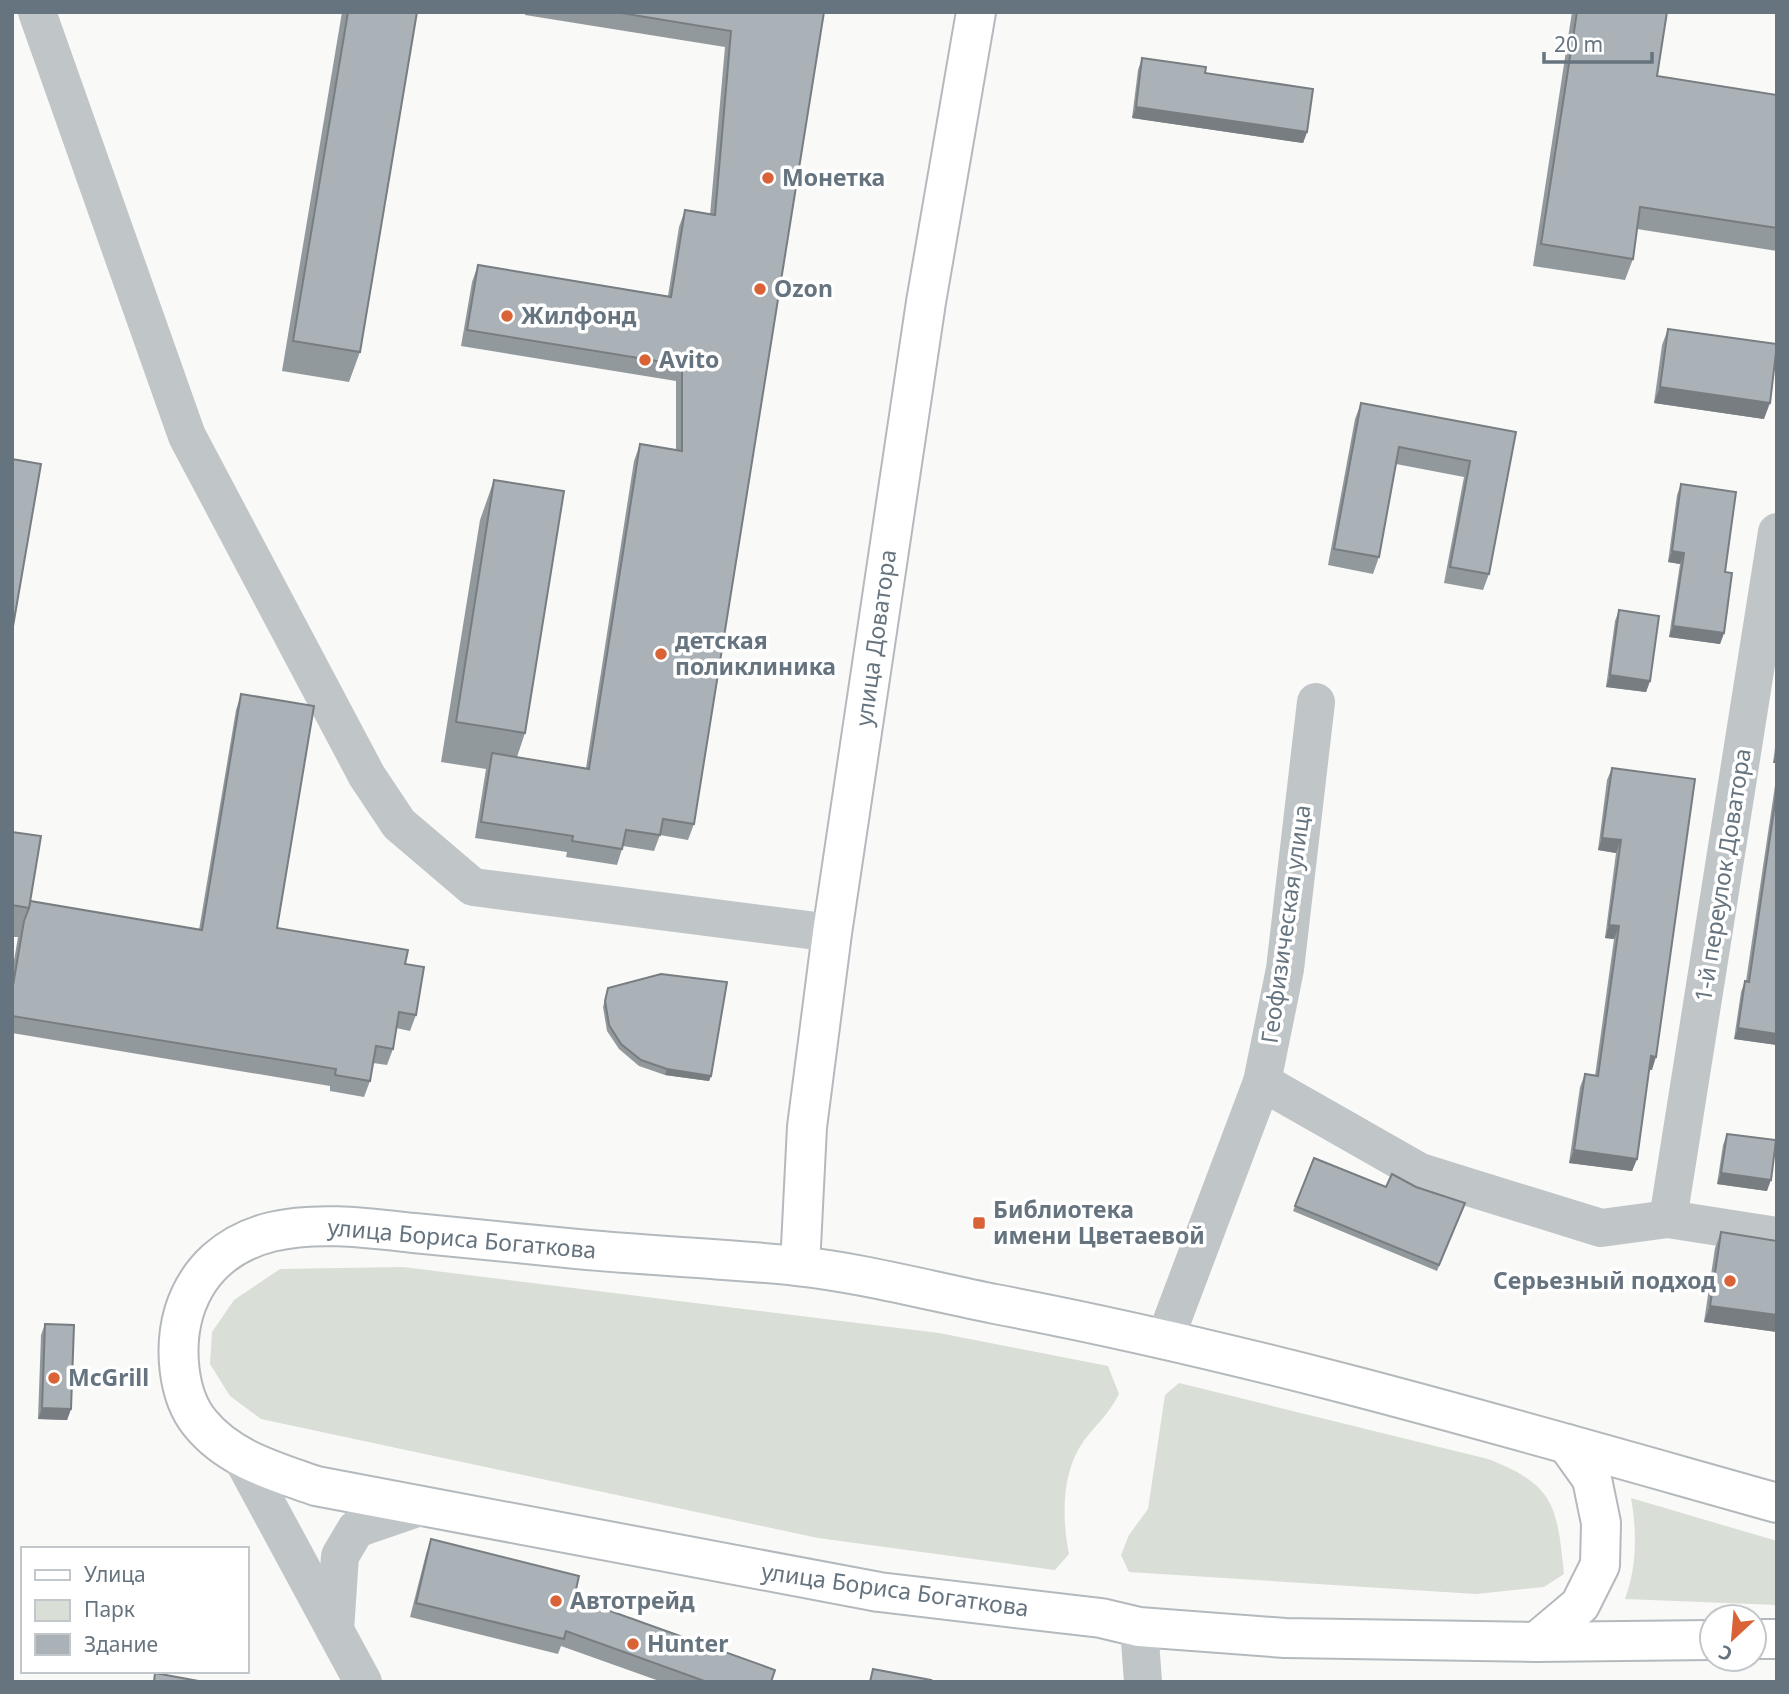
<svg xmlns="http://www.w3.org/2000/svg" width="1789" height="1694" viewBox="0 0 1789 1694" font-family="'Noto Sans',sans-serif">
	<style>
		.green { fill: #d9ded6 }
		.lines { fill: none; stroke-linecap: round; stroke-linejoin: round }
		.major-casing { stroke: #b4b9bd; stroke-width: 42 }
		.minor { stroke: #c0c5c8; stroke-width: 38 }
		.major { stroke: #fff; stroke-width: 38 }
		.wall { fill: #92999d }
		.shaded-wall { fill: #777d80 }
		.building { fill: #aab2b7; stroke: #777d80; stroke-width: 2 }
		.poi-dot { fill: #d96237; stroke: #fff; stroke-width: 2.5 }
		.labels { text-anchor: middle; stroke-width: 7; stroke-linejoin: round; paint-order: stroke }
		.poi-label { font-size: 23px; font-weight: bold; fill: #667480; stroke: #fff; text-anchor: start }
		.street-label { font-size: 23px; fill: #667480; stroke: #fff }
	</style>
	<rect width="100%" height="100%" fill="#f9f9f7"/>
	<!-- green -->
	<g class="green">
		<path d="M 403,1267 L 939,1333 L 1108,1366 L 1119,1394 C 1107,1417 1097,1423 1083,1442 C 1061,1473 1062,1520 1069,1554 L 1055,1570 L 818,1538 L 261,1419 L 230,1396 L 210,1364 L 212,1332 L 234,1300 L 280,1269 Z"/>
		<path d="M 1179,1383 L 1488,1459 C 1555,1485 1557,1506 1564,1574 L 1544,1587 L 1476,1594 L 1129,1572 L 1121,1555 L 1129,1535 L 1148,1509 L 1165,1395 Z"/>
		<path d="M 1631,1498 L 1777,1541 L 1777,1605 L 1625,1599 C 1637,1567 1637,1531 1631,1498 Z"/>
	</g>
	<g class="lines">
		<defs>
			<g id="major">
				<polyline points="800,1266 807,1127 832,933 926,302 976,12"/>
				<polyline points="1754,1639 1777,1639"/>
				<path d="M 1712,1640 L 1536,1642 L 1285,1638 L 1139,1627 L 1101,1618 L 879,1592 L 316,1486 C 274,1471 229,1459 200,1423 C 177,1395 174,1346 184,1312 C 197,1270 228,1243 271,1232 C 317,1221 368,1228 414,1233 C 465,1238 516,1243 567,1248 C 644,1256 721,1258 797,1266 C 863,1273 930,1291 995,1304 C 1260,1354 1517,1430 1777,1503"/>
				<polyline points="1536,1642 1580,1605 1600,1565 1601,1523 1592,1479 1567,1444"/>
			</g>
		</defs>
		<!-- major casing -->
		<use href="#major" class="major-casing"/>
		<!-- minor -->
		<g class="minor">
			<polyline points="37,12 187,436 367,776 399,824 473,887 832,933"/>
			<polyline points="1262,1082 1420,1172 1601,1228 1668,1219 1777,1236"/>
			<polyline points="1668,1219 1777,532"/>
			<polyline points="1165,1339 1262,1082 1285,969 1316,702"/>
			<polyline points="243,1460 363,1682"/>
			<polyline points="1139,1627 1143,1682"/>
			<polyline points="335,1630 340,1556 356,1529 420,1507"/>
		</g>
		<!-- major -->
		<use href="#major" class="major"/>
	</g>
	<!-- wall -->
	<g class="wall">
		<polygon points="342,12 417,12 360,352 349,382 282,371"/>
		<polygon points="525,12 824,12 694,824 688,840 660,835 654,851 623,846 617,865 566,857 567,852 475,838 486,769 441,762 480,520 494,480 525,733 517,757 586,768 634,461 640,444 676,450 676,381 461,346 472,282 478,265 668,296 679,227 685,210 710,215 725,47 525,15"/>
		<polygon points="1572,12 1667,12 1657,76 1777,95 1777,251 1637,229 1633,259 1625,280 1533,266"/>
		<polygon points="1142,58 1205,73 1307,132 1303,143 1132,118 1138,70"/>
		<polygon points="1668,329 1764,419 1654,403 1662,345"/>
		<polygon points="1361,403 1516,432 1489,574 1483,590 1444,583 1464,477 1396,464 1379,557 1373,574 1328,565 1355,419"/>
		<polygon points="1681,484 1725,572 1724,633 1720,644 1669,637 1680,564 1668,562 1677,495"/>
		<polygon points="1619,610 1650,681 1646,692 1606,687 1615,621"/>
		<polygon points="241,694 277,928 405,964 416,1015 410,1031 396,1028 393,1049 387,1065 373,1063 370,1081 364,1097 330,1091 330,1086 12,1033 12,972 18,937 12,937 12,832 30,901 199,930 236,710"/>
		<polygon points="1777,732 1777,763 1773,763"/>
		<polygon points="1612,768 1652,1070 1649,1069 1637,1159 1632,1171 1569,1163 1580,1087 1585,1074 1595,1076 1614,939 1605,938 1616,853 1598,850 1607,780"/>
		<polygon points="1777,772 1777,1045 1734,1039 1741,992 1745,981 1746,981"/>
		<polygon points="608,988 711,1076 709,1081 665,1075 639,1066 619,1049 607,1031 603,1007"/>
		<polygon points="1727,1134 1767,1191 1717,1184 1723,1145"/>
		<polygon points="1314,1158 1386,1187 1465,1203 1437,1271 1293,1211"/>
		<polygon points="1721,1232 1777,1241 1777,1332 1704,1322 1715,1248"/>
		<polygon points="45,1324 71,1409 67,1420 38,1419 41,1335"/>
		<polygon points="431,1539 574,1598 771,1682 662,1682 561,1646 558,1654 410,1617 426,1554"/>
	</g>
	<!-- shaded-wall -->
	<g class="shaded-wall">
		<polygon points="1136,107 1307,132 1303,143 1132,118"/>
		<polygon points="1660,387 1770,403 1764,419 1654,403"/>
		<polygon points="1672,551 1684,553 1680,564 1668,562"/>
		<polygon points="1673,626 1724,633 1720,644 1669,637"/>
		<polygon points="1610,675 1650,681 1646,692 1606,687"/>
		<polygon points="1777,752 1777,763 1773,763"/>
		<polygon points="1602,838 1621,840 1616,853 1598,850"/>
		<polygon points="1609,925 1619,926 1614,939 1605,938"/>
		<polygon points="1738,1028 1777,1034 1777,1045 1734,1039"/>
		<polygon points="1651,1056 1656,1057 1652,1070 1646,1069"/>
		<polygon points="667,1069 711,1076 709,1081 665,1075"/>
		<polygon points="1574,1150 1637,1159 1632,1171 1569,1163"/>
		<polygon points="1721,1173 1771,1180 1767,1191 1717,1184"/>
		<polygon points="1710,1306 1777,1315 1777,1332 1704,1322"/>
		<polygon points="42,1408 71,1409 67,1420 38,1419"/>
	</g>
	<!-- building -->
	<g class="building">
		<polygon points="348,12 417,12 360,352 293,341"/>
		<polygon points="615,12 824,12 694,824 663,819 660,835 626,830 622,849 572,841 573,836 481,822 492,753 589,769 640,444 682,451 682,365 467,330 478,265 671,297 685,210 715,215 731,31"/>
		<polygon points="1577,12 1667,12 1657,76 1777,95 1777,228 1640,207 1633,259 1541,244"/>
		<polygon points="1142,58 1206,67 1205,73 1313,89 1307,132 1136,107"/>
		<polygon points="1668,329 1777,344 1770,403 1660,387"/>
		<polygon points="1361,403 1516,432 1489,574 1450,567 1470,461 1399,447 1379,557 1334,549"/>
		<polygon points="12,459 41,464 12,632"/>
		<polygon points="494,480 564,491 525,733 456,722"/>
		<polygon points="1681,484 1736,492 1725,572 1732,573 1724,633 1673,626 1684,553 1672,551"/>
		<polygon points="1619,610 1659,616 1650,681 1610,675"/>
		<polygon points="241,694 314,706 277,928 408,950 405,964 424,967 416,1015 399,1012 393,1049 376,1046 370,1081 335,1075 336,1069 12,1016 12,991 24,921 29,908 30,901 202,930"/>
		<polygon points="1612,768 1695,779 1656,1057 1651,1056 1637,1159 1574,1150 1585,1074 1598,1076 1619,926 1609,925 1621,840 1602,838"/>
		<polygon points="1777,789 1777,1034 1738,1028 1745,981 1749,982"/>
		<polygon points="12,832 41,836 29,908 12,905"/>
		<polygon points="661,974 727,982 711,1076 667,1069 641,1060 621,1044 609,1025 605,1001 608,988"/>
		<polygon points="1727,1134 1776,1140 1771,1180 1721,1173"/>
		<polygon points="1314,1158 1386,1187 1392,1174 1416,1187 1465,1203 1439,1265 1295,1206"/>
		<polygon points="1721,1232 1777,1241 1777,1315 1710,1306"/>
		<polygon points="45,1324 74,1325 71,1409 42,1408"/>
		<polygon points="431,1539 579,1576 574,1598 775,1670 771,1682 707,1682 566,1631 564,1639 416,1603"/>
		<polygon points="873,1669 931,1680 930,1682 870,1682"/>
		<polygon points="155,1673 204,1682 154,1682"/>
	</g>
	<!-- markers -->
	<g class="poi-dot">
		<circle cx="768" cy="178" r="7"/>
		<circle cx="760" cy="289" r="7"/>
		<circle cx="507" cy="316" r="7"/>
		<circle cx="645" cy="360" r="7"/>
		<circle cx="661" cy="654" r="7"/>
		<rect x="972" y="1216" width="14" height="14" rx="3.5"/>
		<circle cx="1730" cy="1281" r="7"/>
		<circle cx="54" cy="1378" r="7"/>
		<circle cx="556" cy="1601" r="7"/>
		<circle cx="633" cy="1644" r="7"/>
	</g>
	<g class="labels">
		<!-- poi labels -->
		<g class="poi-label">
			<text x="782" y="186">Монетка</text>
			<text x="774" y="297">Ozon</text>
			<text x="521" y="324">Жилфонд</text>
			<text x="659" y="368">Avito</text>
			<text x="675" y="649">детская<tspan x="675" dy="26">поликлиника</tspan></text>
			<text x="993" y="1218">Библиотека<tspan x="993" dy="26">имени Цветаевой</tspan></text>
			<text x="1716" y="1289" text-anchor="end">Серьезный подход</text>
			<text x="68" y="1386">McGrill</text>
			<text x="570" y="1609">Автотрейд</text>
			<text x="647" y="1652">Hunter</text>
		</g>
		<!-- street labels -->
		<g class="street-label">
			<text transform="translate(876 638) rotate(-82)" y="8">улица Доватора</text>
			<text transform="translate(1723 875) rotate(-81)" y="8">1-й переулок Доватора</text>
			<text transform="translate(1286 924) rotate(-82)" y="8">Геофизическая улица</text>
			<text transform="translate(462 1239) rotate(5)" y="8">улица Бориса Богаткова</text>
			<text transform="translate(895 1590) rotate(8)" y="8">улица Бориса Богаткова</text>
		</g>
	</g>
	<!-- border -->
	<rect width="1789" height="1694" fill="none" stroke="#667480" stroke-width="28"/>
	<!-- legend -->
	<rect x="21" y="1547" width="228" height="126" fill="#ffffff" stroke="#c2c7cc" stroke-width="2"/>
	<rect x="35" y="1570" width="35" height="10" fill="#ffffff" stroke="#c2c7cc" stroke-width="2"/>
	<text x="84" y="1582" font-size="21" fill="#667480">Улица</text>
	<rect x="35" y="1600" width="35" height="21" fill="#d9ded6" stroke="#c2c7cc" stroke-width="2"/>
	<text x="84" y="1617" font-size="21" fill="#667480">Парк</text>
	<rect x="35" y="1634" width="35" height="21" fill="#aab2b7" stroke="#c2c7cc" stroke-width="2"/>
	<text x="84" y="1652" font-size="21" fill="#667480">Здание</text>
	<!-- north arrow -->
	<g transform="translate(1733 1638) rotate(206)"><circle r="33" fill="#ffffff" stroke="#c2c7cc" stroke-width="2"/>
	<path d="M0-5L12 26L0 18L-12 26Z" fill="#d96237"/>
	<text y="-10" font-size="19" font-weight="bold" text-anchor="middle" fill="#667480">С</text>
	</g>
	<!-- scale -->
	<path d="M1544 52v10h108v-10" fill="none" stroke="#667480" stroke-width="3.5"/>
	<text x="1554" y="52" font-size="21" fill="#667480" stroke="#ffffff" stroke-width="5" paint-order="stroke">20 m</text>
</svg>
